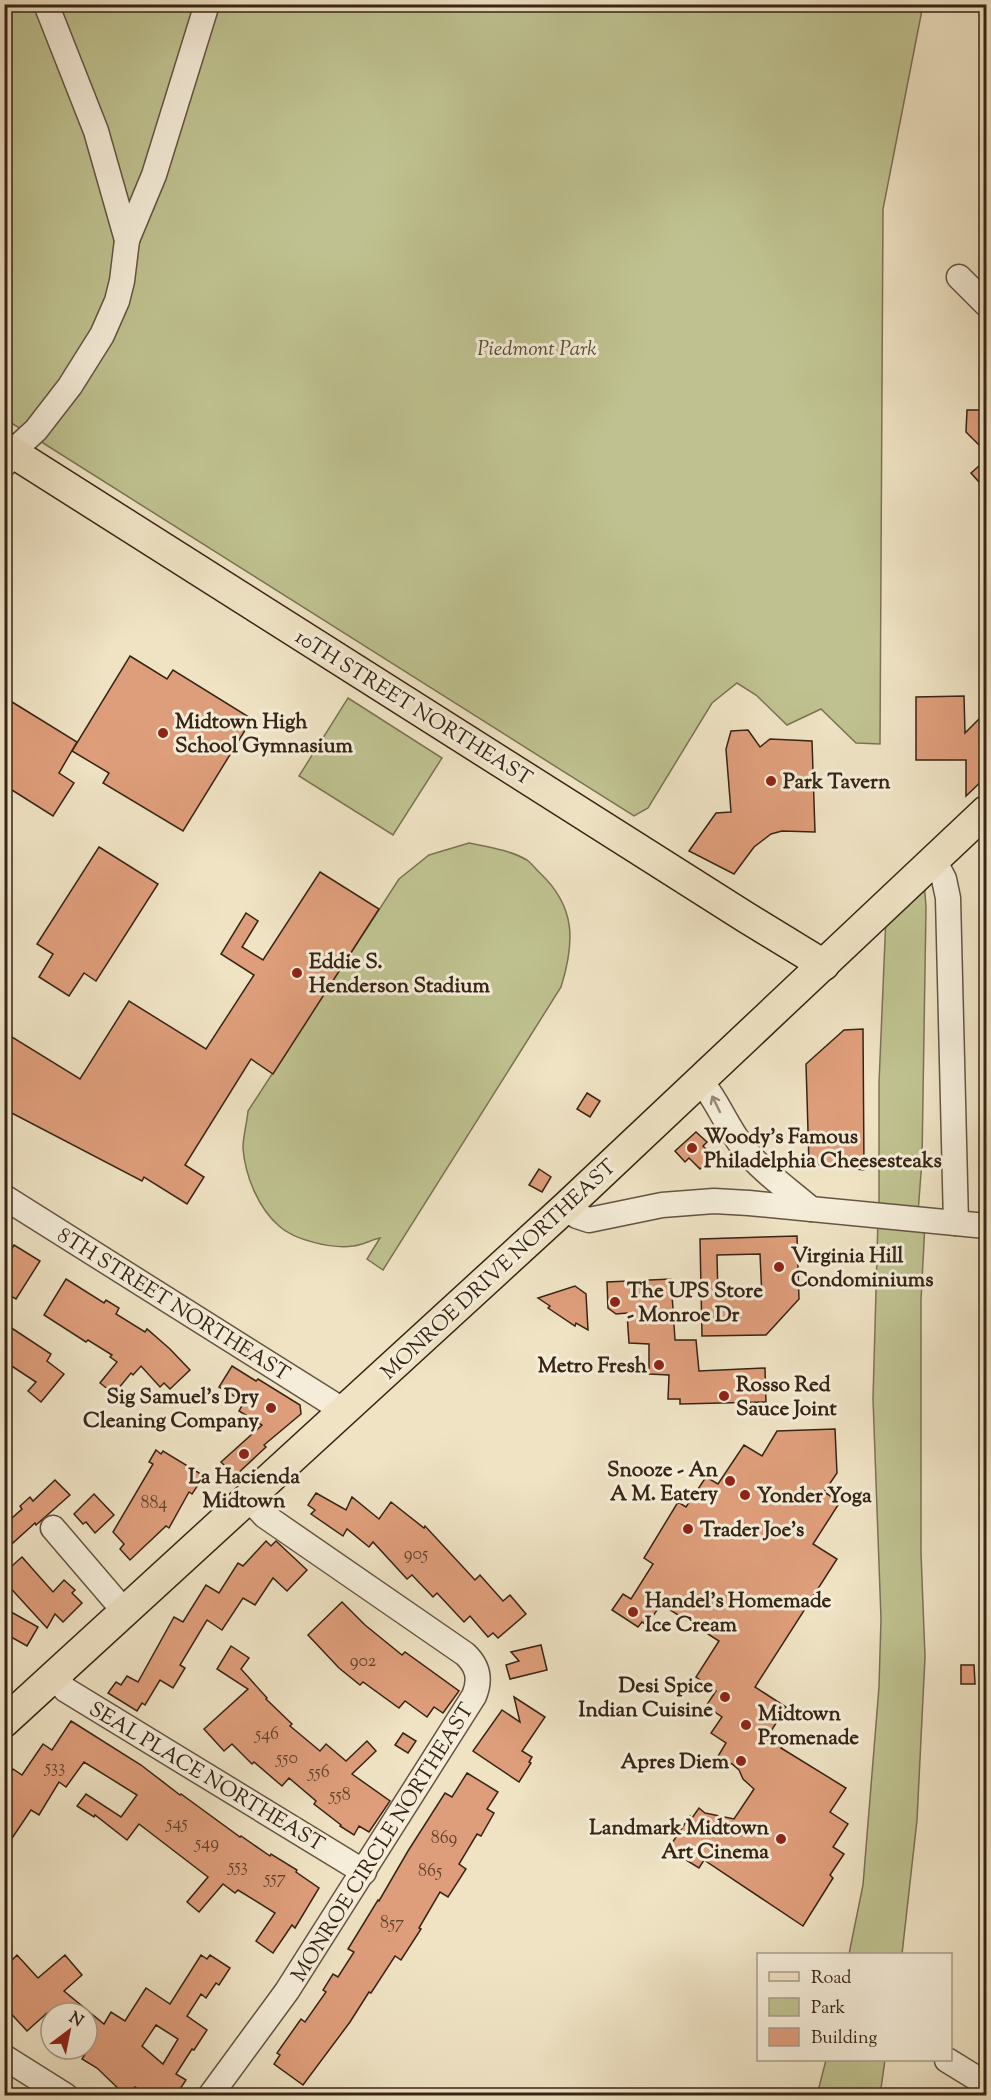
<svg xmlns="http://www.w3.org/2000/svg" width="991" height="2100" viewBox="0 0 991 2100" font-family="'Sorts Mill Goudy',serif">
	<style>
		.green { fill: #bfc290; stroke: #7b7352; stroke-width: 1.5 }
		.building { fill: #df9e7b; stroke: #372415; stroke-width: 1.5; fill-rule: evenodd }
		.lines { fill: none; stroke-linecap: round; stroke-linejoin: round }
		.minor-casing { stroke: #655441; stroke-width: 27 }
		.major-casing { stroke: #372415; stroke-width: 33 }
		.minor { stroke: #f5edd9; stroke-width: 24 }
		.major { stroke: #efe3c4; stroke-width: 30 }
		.oneway { stroke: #968877 }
		.poi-dot { fill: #8f2418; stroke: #f5edd9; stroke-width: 2 }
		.labels { text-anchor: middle; stroke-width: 6; stroke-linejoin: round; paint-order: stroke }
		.number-label { font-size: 18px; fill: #61422e }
		.park-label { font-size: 21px; font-style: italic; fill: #594c34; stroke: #f5edd9 }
		.street-label { font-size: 21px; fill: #372415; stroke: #f5edd9 }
		.poi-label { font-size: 21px; font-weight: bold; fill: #372415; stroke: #f5edd9; text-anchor: start }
	</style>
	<rect width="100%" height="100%" fill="#efe3c4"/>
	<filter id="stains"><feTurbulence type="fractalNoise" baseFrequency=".00333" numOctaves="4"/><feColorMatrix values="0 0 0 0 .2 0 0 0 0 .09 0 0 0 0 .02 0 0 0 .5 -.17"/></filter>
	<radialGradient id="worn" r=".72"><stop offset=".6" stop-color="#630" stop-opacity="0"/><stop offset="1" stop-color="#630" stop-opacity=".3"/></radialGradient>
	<!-- green -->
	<g class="green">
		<polygon points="5,5 923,5 883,209 880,744 856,743 821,709 787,725 756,695 737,683 712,703 648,808 634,816 5,419"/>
		<polygon points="348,698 442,758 393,835 299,776"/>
		<path d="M 469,843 C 488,847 510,850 527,860 C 531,863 536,869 540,873 C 576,907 575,942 561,987 L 383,1270 L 367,1259 L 380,1238 C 371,1240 362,1245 353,1246 C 332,1249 294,1240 279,1226 C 258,1208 245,1175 243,1148 C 243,1136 247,1123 248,1111 L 399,879 L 429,855 Z"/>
		<polygon points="924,880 926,907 922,1160 918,1213 879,1210 879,1083 886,916"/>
		<polygon points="878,1219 925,1223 921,1300 921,1553 925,1657 917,1820 902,1954 849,1954 863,1885 879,1687 881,1619 873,1399"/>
		<polygon points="826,2060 885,2060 880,2095 817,2095"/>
	</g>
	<!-- building -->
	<g class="building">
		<polygon points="967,410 987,410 987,453 966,432"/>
		<polygon points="987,459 987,491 971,473"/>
		<polygon points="130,656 167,679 173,670 252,719 183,831 103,783 109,773 72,751"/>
		<polygon points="964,696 965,733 987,711 987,776 966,796 966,760 916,760 916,697"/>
		<polygon points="4,697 77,742 59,773 74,783 53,816 4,785"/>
		<polygon points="748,730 760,747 770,739 812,741 815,832 782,831 771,834 754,847 734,874 689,851 716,813 731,812 726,749 731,731"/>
		<polygon points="99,847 158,884 96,981 84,973 69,996 39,977 53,954 37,944"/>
		<polygon points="320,872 379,909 273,1074 251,1059 185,1165 204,1177 187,1204 144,1177 142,1181 4,1109 4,1032 80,1079 129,1001 206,1049 254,975 221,954 246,913 258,921 242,947 263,960"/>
		<polygon points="863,1029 864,1170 809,1164 806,1064 844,1030"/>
		<polygon points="587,1093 600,1101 590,1117 577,1109"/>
		<polygon points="696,1132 707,1142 703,1146 713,1157 700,1169 689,1158 685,1162 675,1151"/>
		<polygon points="539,1169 551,1177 542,1192 529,1185"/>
		<path d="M 797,1236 L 799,1299 L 766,1335 L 702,1336 L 700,1239 ZM 760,1254 L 762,1298 L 718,1298 L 717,1255 Z"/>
		<polygon points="14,1245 40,1261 16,1299 4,1292 4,1261"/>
		<polygon points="66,1279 104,1303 106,1300 119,1308 116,1314 145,1332 147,1329 170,1349 190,1370 170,1389 164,1383 160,1387 141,1366 133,1375 131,1373 114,1394 100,1383 117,1362 110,1357 112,1355 88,1340 86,1342 44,1315"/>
		<polygon points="671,1279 675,1340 696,1340 699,1371 765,1368 766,1402 680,1404 680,1399 668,1399 669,1375 649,1374 649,1344 629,1343 627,1313 616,1314 608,1308 607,1282"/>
		<polygon points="575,1286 586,1294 588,1330 576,1323 575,1326 548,1308 550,1306 538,1298"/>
		<polygon points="4,1323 51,1354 47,1361 64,1374 41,1402 28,1391 36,1382 4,1361"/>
		<polygon points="232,1366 256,1381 258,1379 300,1405 301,1414 264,1445 266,1447 235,1476 221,1462 262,1425 239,1411 244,1402 219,1387"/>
		<polygon points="835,1429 837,1473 824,1492 840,1502 813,1544 837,1559 755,1687 786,1707 768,1736 783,1746 781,1748 846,1788 830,1812 848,1824 833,1847 844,1854 830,1875 833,1878 803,1926 704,1860 699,1868 668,1849 690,1816 692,1818 699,1808 705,1813 734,1819 754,1789 743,1779 739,1770 732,1764 717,1758 726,1743 711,1733 722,1717 706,1706 716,1691 696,1677 719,1641 661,1604 647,1625 642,1622 638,1627 612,1610 623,1594 631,1599 653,1564 644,1558 678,1502 686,1507 706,1477 718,1484 744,1445 762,1456 777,1431"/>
		<polygon points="156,1450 161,1454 163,1451 204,1476 192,1494 189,1492 169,1528 166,1526 130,1560 120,1549 124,1544 113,1532 153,1464 149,1462"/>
		<polygon points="55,1480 70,1495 36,1525 35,1523 4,1551 4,1525 22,1509 20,1506 30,1497 33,1501"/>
		<polygon points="316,1493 346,1510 352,1497 379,1519 391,1502 424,1528 425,1526 475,1580 480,1575 503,1601 510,1595 526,1614 498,1638 493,1633 488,1637 470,1616 464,1622 437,1593 433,1597 412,1575 407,1579 373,1542 369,1547 347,1529 343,1536 311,1514 315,1510 308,1505"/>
		<polygon points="94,1494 114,1515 95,1533 86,1522 83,1524 74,1514"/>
		<polygon points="266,1541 271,1546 276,1541 307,1570 287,1591 273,1578 255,1605 243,1598 222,1630 207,1620 180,1665 185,1668 173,1688 160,1680 145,1705 142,1703 137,1711 108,1693 116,1682 121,1685 127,1676 138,1682 174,1617 183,1622 206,1585 219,1593 238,1563 243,1566"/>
		<polygon points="22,1557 53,1592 64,1580 75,1590 72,1593 82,1603 63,1622 55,1614 47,1628 4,1581 4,1573"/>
		<polygon points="342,1602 365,1625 402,1655 405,1652 459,1691 443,1713 434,1707 427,1717 405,1701 399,1708 363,1682 360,1685 339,1668 308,1635"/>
		<polygon points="4,1608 38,1627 27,1646 4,1633"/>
		<polygon points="541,1645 547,1670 510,1679 506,1665 519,1661 511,1652"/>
		<polygon points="231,1646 249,1658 241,1669 267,1698 266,1699 292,1724 290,1726 320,1751 326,1744 346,1761 367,1741 376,1751 352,1774 390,1801 369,1832 359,1826 354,1835 340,1826 341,1825 314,1804 316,1801 289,1778 282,1786 254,1762 252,1764 232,1744 224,1751 204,1729 248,1689 217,1669"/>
		<polygon points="961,1665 974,1665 975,1684 961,1684"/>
		<polygon points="514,1697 545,1717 522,1751 532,1757 529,1762 531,1763 519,1782 473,1751 502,1710 520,1722"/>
		<polygon points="71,1721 141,1765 180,1795 181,1794 240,1837 241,1836 270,1856 271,1854 297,1870 296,1872 319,1888 295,1928 292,1925 273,1953 256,1941 275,1913 238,1890 235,1893 223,1884 199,1912 187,1902 208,1877 139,1824 127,1840 95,1815 94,1817 77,1806 86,1794 121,1817 137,1795 84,1762 66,1787 59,1782 39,1815 31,1810 4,1850 4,1783 13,1769 22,1775 43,1744 52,1750"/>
		<polygon points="403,1733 416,1741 408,1753 395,1745"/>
		<polygon points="467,1773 498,1792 487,1809 494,1813 481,1836 477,1834 459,1864 466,1869 448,1897 440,1892 419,1928 421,1929 401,1960 395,1956 371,1993 369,1992 350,2022 303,2085 274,2064 280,2055 277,2053 301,2019 305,2022 326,1992 323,1990 333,1974 338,1977 354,1952 348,1949 378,1900 379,1901 408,1851 445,1793 452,1797"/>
		<path d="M 4,1953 L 12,1960 L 17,1955 L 38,1978 L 65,1955 L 82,1975 L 64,1991 L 104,2024 L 111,2012 L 125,2021 L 146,1988 L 170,2004 L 201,1955 L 207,1959 L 210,1955 L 230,1968 L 219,1985 L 216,1983 L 206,1998 L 201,1994 L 187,2016 L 207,2030 L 194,2050 L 192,2049 L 176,2074 L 186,2080 L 178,2092 L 172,2089 L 168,2096 L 148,2096 L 135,2087 L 126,2096 L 97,2068 L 82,2059 L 87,2051 L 87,2013 L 47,2013 L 27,2031 L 4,2006 ZM 156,2025 L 178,2039 L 163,2064 L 142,2046 Z"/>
	</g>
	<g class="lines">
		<defs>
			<g id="minor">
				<polyline points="127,240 154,175 207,4"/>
				<polyline points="959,277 986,304"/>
				<polyline points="4,465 12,452 36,430 70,386 102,335 117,301 122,281 127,240 96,131 46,4"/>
				<polyline points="934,860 944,879 948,898 956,1223"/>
				<path d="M 700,1080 C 717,1100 726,1125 742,1146 C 761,1171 788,1189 811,1209"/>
				<polyline points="4,1197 344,1411"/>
				<polyline points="566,1207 577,1216 589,1220 662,1205 714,1201 749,1203 986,1226"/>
				<polyline points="53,1528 125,1612"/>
				<polyline points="54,1677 66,1690 364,1872"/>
				<polyline points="4,2057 66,2096"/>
				<polyline points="947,2060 986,2084"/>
				<path d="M 210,2096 L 287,1991 L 474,1696 C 481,1679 478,1666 465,1654 L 265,1516 L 249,1499"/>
			</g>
			<g id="major">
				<polyline points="4,447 747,918 824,965"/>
				<polyline points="4,1722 566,1207 986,811"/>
			</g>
		</defs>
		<!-- minor casing -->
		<use href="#minor" class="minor-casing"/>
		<!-- major casing -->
		<use href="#major" class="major-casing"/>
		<!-- minor -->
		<use href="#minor" class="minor"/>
		<!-- major -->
		<use href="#major" class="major"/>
	</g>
	<!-- one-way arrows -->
	<defs><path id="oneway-shaft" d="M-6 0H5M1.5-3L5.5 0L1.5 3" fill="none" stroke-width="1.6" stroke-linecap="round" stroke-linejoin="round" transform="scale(1.5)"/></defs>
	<use class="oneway" href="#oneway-shaft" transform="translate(716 1104) rotate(-116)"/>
	<!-- markers -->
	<g class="poi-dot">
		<circle cx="163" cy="733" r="6"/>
		<circle cx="771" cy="781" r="6"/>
		<circle cx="297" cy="973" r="6"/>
		<circle cx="692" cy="1148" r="6"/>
		<circle cx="779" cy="1267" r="6"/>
		<circle cx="615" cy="1302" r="6"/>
		<circle cx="659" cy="1365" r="6"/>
		<circle cx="724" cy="1396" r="6"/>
		<circle cx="271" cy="1408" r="6"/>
		<circle cx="244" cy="1454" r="6"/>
		<circle cx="730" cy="1481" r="6"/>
		<circle cx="745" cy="1495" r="6"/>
		<circle cx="688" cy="1529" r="6"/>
		<circle cx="633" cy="1612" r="6"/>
		<circle cx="725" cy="1697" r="6"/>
		<circle cx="746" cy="1725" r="6"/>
		<circle cx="741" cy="1761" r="6"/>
		<circle cx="781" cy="1839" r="6"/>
	</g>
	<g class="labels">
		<!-- number labels -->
		<g class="number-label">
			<text x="154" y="1508">884</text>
			<text x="416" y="1559">905</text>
			<text x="363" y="1666">902</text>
			<text x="267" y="1739">546</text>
			<text x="287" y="1763">550</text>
			<text x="55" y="1772">533</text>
			<text x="319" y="1777">556</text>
			<text x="340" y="1800">558</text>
			<text x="177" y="1828">545</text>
			<text x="444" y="1843">869</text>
			<text x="207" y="1848">549</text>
			<text x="238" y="1871">553</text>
			<text x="430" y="1876">865</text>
			<text x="275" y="1883">557</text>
			<text x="392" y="1928">857</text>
		</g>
		<!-- park labels -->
		<g class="park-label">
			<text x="537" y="355">Piedmont Park</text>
		</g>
		<!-- street labels -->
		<g class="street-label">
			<text transform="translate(414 707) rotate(32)" y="7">10TH STREET NORTHEAST</text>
			<text transform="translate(498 1269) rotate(-43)" y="7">MONROE DRIVE NORTHEAST</text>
			<text transform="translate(174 1304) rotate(32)" y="7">8TH STREET NORTHEAST</text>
			<text transform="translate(207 1776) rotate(31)" y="7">SEAL PLACE NORTHEAST</text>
			<text transform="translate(382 1842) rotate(-58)" y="7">MONROE CIRCLE NORTHEAST</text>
		</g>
		<!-- poi labels -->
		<g class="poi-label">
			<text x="175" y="728">Midtown High<tspan x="175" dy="24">School Gymnasium</tspan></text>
			<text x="783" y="788">Park Tavern</text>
			<text x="309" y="968">Eddie S.<tspan x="309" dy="24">Henderson Stadium</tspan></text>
			<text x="704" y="1143">Woody's Famous<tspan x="704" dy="24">Philadelphia Cheesesteaks</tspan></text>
			<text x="791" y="1262">Virginia Hill<tspan x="791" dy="24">Condominiums</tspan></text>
			<text x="627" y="1297">The UPS Store<tspan x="627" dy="24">- Monroe Dr</tspan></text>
			<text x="647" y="1372" text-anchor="end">Metro Fresh</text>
			<text x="736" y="1391">Rosso Red<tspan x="736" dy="24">Sauce Joint</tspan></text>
			<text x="259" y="1403" text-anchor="end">Sig Samuel's Dry<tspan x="259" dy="24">Cleaning Company</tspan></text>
			<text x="718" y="1476" text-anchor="end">Snooze - An<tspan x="718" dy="24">A M. Eatery</tspan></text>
			<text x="244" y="1483" text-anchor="middle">La Hacienda<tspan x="244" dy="24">Midtown</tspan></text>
			<text x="757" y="1502">Yonder Yoga</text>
			<text x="700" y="1536">Trader Joe's</text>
			<text x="645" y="1607">Handel's Homemade<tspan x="645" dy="24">Ice Cream</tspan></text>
			<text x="713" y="1692" text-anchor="end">Desi Spice<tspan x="713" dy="24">Indian Cuisine</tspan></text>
			<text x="758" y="1720">Midtown<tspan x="758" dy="24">Promenade</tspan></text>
			<text x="729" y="1768" text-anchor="end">Apres Diem</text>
			<text x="769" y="1834" text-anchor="end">Landmark Midtown<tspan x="769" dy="24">Art Cinema</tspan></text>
		</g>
	</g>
	<!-- margin -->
	<rect width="991" height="2100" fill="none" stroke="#efe3c4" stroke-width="24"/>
	<rect x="6" y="6" width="979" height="2088" fill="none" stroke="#372415" stroke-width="3"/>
	<rect x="12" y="12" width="967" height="2076" fill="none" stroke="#372415" stroke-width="1.5"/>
	<!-- legend -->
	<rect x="757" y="1953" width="195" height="108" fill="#f5edd9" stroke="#a99d8b" stroke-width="1.5"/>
	<rect x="769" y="1972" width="30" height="9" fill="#efe3c4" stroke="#a99d8b" stroke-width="1.5"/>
	<text x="811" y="1983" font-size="18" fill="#372415">Road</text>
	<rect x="769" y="1998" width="30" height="18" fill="#bfc290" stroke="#a99d8b" stroke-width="1.5"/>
	<text x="811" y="2013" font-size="18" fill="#372415">Park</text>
	<rect x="769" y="2028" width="30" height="18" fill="#df9e7b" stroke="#a99d8b" stroke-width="1.5"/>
	<text x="811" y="2043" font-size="18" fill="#372415">Building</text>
	<!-- north arrow -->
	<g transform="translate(69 2031) rotate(32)"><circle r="28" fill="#f5edd9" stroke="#a99d8b" stroke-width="1.5"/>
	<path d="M0-4.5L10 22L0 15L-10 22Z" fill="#8f2418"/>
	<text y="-9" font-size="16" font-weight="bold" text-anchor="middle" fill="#372415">N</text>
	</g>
	<rect width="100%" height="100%" filter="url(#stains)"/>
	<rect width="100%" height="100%" fill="url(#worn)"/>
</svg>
